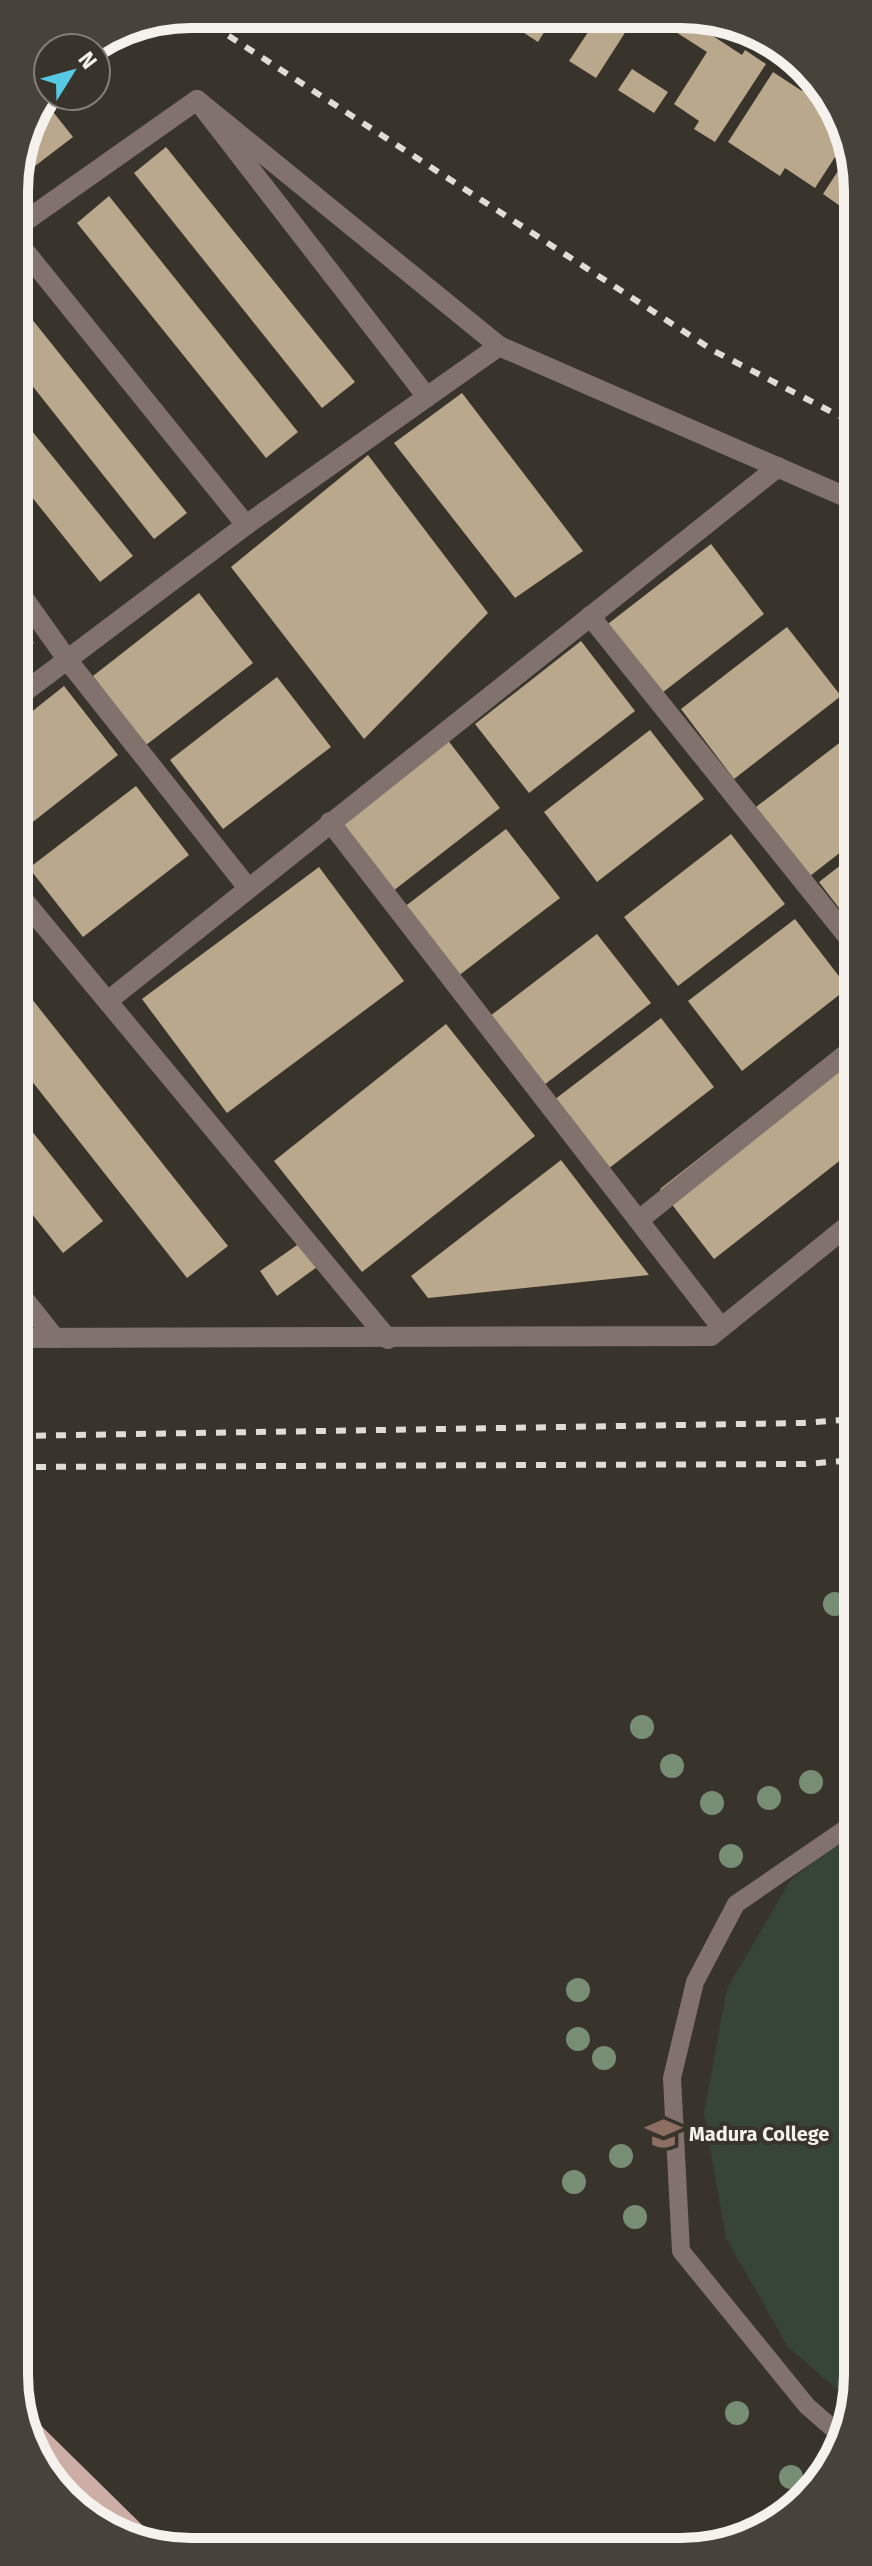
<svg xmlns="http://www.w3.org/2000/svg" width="872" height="2566" viewBox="0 0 872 2566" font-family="'Fira Sans',sans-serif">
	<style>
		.green { fill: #374539 }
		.building { fill: #b9a88c }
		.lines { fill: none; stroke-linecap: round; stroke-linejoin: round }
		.lane { stroke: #81726e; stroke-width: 18 }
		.street { stroke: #81726e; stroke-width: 20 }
		.primary { stroke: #ccaea7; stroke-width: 20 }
		.rail { stroke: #e0dcd6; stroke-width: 6; stroke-dasharray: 10 10; stroke-linecap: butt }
		.tree { fill: #788e74 }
		.labels { text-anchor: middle; stroke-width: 8; stroke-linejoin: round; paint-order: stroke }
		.poi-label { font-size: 20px; font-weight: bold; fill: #f5f1ec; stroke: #39342b; text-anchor: start }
		.rim { fill: none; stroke: #f5f1ec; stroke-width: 10 }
	</style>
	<rect width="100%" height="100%" fill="#39342b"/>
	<!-- green -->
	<polygon class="green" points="857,1825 858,2386 851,2401 788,2347 726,2238 704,2113 727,1989 790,1881"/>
	<!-- building -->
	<g class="building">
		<polygon points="526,16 554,16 538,42 518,29"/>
		<polygon points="598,17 635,17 596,78 569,61"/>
		<polygon points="658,17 684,17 742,55 745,50 766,64 715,142 694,129 699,121 674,104 707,52 657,20"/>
		<polygon points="632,69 668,92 654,113 618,90"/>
		<polygon points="773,72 802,91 810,79 815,83 846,140 815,188 785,168 780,176 728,142"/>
		<polygon points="46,103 73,137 14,182 32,113"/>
		<polygon points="166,147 355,382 322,408 134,173"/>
		<polygon points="851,151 854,156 853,215 823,194"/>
		<polygon points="109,196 298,432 266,458 77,223"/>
		<polygon points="15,298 187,513 154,539 15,364"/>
		<polygon points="462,393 583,551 515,598 394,443"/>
		<polygon points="15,410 133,556 100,582 15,476"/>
		<polygon points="368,455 488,613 364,739 231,567"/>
		<polygon points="711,544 764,614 658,696 604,627"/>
		<polygon points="199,593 253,663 146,745 93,676"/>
		<polygon points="15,621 34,643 15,658"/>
		<polygon points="787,627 841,696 734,779 681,709"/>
		<polygon points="581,641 635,711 529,793 475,724"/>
		<polygon points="277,677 331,747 223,829 170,760"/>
		<polygon points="64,686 118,755 15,836 15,725"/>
		<polygon points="650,730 704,799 597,882 544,812"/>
		<polygon points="855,731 855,841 810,876 756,807"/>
		<polygon points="447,739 500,808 393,891 340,821"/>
		<polygon points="136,786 189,855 83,937 29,868"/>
		<polygon points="506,829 560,898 453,980 399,911"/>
		<polygon points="731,834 785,904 678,986 624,917"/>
		<polygon points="855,854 856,891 856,930 819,882"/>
		<polygon points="319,867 404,981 227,1113 142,999"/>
		<polygon points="795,919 848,988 742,1071 688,1001"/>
		<polygon points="597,934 651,1003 544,1085 490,1016"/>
		<polygon points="16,979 228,1246 187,1278 16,1061"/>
		<polygon points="661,1018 714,1087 608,1169 554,1100"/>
		<polygon points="446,1024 535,1136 362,1272 274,1161"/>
		<polygon points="851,1039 856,1046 856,1148 714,1259 660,1189"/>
		<polygon points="16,1111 103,1221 63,1253 16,1194"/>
		<polygon points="561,1160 649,1275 428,1298 411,1276"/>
		<polygon points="300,1243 317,1267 277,1296 260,1271"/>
	</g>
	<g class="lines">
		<!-- lane -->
		<polyline class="lane" points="838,2433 807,2406 681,2251 672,2078 695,1982 736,1904 857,1821"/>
		<!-- street -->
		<g class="street">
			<polyline points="197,100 499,346 855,501"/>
			<polyline points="14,229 197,100 427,397"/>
			<polyline points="15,239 246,525"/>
			<polyline points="15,586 69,662 248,888"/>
			<polyline points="590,616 856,947"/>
			<polyline points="15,699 246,525 499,346"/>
			<polyline points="330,822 721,1327"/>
			<polyline points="15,890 388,1339"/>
			<polyline points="109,1000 778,467"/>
			<polyline points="639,1220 856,1046"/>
			<polyline points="16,1289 55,1338"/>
			<polyline points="16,1338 711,1336 856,1219"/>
		</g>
		<!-- primary -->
		<polyline class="primary" points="26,2425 145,2542"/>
		<!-- rail -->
		<g class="rail">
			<polyline points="195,14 714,351 855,424"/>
			<polyline points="16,1436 803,1423 856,1419"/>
			<polyline points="16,1467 805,1464 856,1460"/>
		</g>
	</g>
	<!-- trees -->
	<g class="tree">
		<circle cx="835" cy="1604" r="12"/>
		<circle cx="642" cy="1727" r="12"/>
		<circle cx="672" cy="1766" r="12"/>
		<circle cx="811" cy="1782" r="12"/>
		<circle cx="769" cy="1798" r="12"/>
		<circle cx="712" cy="1803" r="12"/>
		<circle cx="731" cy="1856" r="12"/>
		<circle cx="578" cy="1990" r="12"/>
		<circle cx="578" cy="2039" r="12"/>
		<circle cx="604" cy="2058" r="12"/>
		<circle cx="621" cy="2156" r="12"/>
		<circle cx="574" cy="2182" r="12"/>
		<circle cx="635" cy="2217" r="12"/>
		<circle cx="737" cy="2413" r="12"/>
		<circle cx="791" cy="2477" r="12"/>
	</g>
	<!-- icons -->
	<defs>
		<symbol id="university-bare" viewBox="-9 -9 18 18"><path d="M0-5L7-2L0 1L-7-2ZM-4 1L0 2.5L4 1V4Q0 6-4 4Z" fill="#8d6e63" stroke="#39342b" stroke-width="2.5" paint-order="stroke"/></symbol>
	</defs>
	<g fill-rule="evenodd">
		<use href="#university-bare" x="638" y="2108" width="51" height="51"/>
	</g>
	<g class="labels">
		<!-- poi labels -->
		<g class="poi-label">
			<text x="689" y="2141">Madura College</text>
		</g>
	</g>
	<!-- crop -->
	<path d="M0 0H872V2566H0ZM191 28H681A163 163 0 0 1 844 191V2375A163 163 0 0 1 681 2538H191A163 163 0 0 1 28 2375V191A163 163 0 0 1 191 28Z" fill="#48433a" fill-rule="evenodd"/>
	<path class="rim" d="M191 28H681A163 163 0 0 1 844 191V2375A163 163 0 0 1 681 2538H191A163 163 0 0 1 28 2375V191A163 163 0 0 1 191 28Z"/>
	<!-- north arrow -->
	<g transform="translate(72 72) rotate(53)"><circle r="38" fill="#39342b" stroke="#848078" stroke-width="2"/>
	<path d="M0-6L14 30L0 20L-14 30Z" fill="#58c9e3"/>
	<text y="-12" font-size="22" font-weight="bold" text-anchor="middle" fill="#f5f1ec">N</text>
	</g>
</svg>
